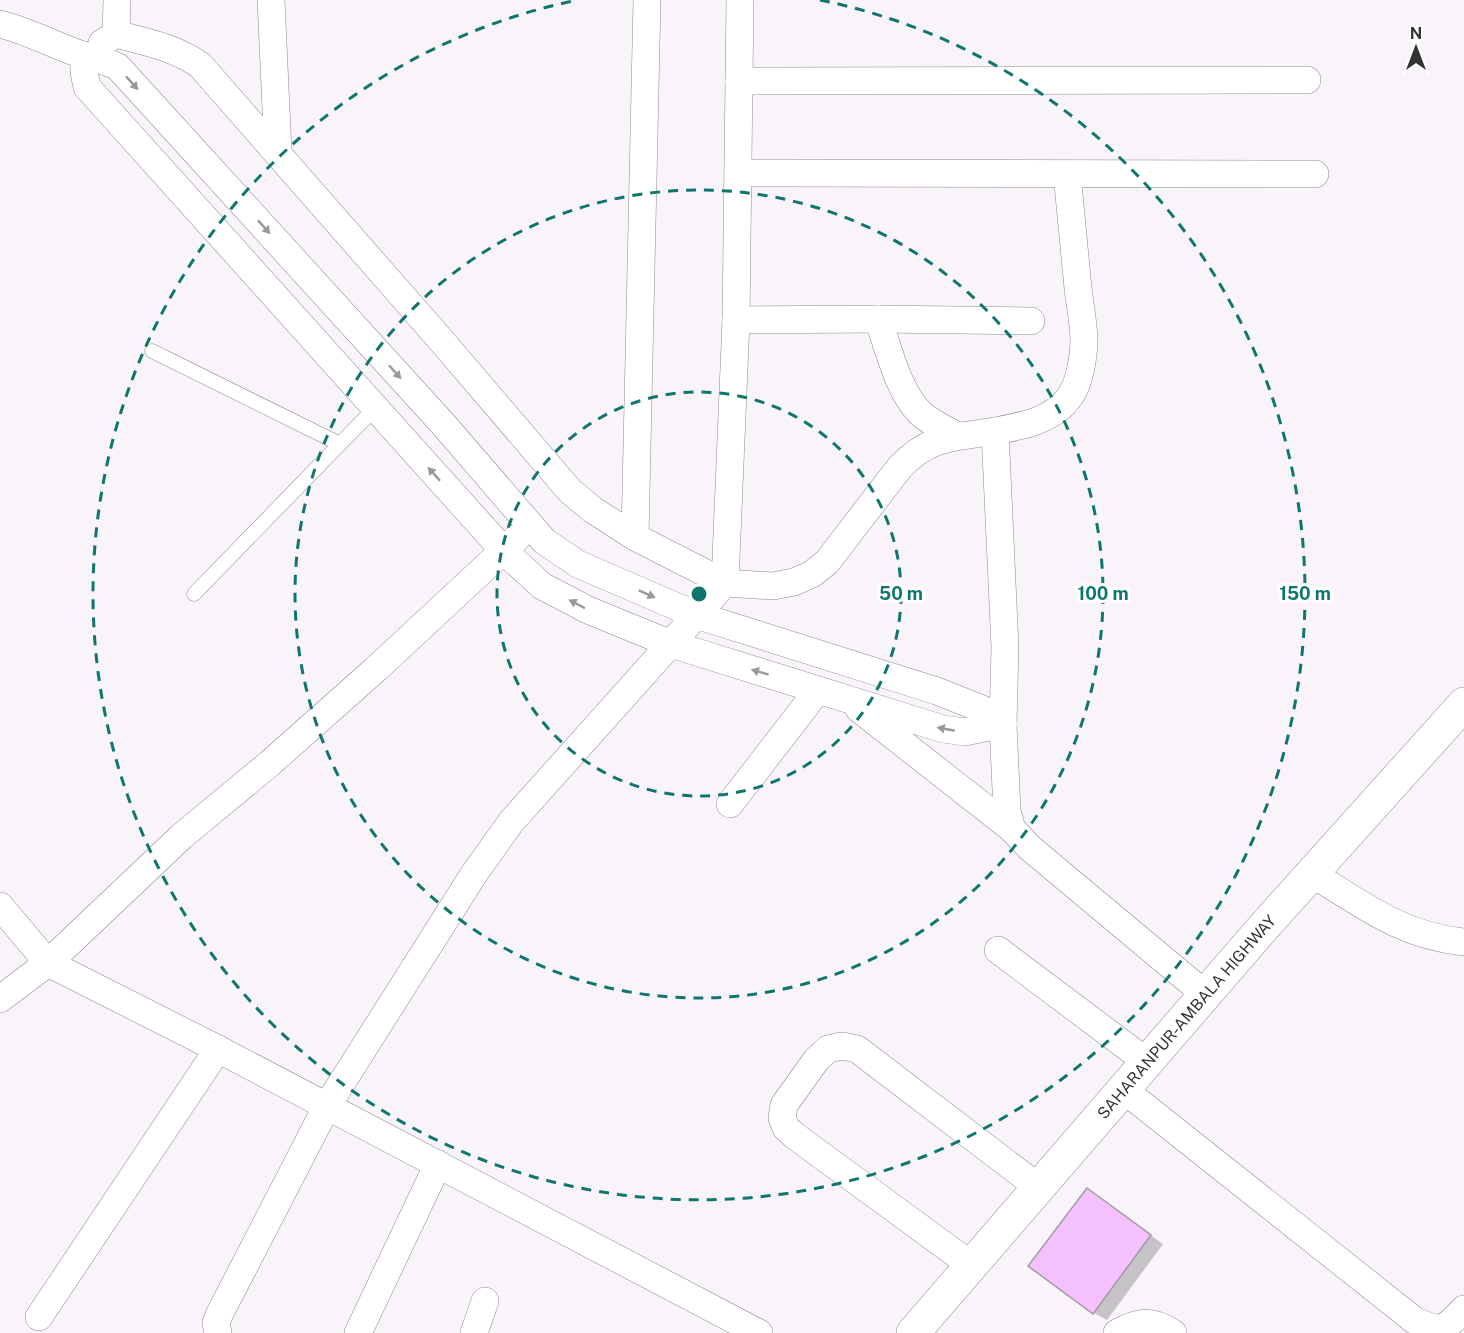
<svg xmlns="http://www.w3.org/2000/svg" width="1464" height="1333" viewBox="0 0 1464 1333" font-family="'Public Sans',sans-serif">
	<style>
		.shadow { fill: #0003 }
		.building { fill: #f5c0fe; stroke: #9f9ba0; stroke-width: 1.5 }
		.lines { fill: none; stroke-linecap: round; stroke-linejoin: round }
		.lane-casing { stroke: #8d898e; stroke-width: 15 }
		.street-casing { stroke: #8d898e; stroke-width: 28 }
		.secondary-casing { stroke: #8d898e; stroke-width: 34 }
		.lane { stroke: #fff; stroke-width: 14 }
		.street { stroke: #fff; stroke-width: 27 }
		.secondary { stroke: #fff; stroke-width: 33 }
		.oneway { fill: #9a999a }
		.ring { fill: none; stroke: #0f766e; stroke-width: 3; stroke-dasharray: 10 8 }
		.labels { text-anchor: middle; stroke-width: 6; stroke-linejoin: round; paint-order: stroke }
		.street-label { font-size: 16px; fill: #353335; stroke: #fff }
		.centre { fill: #0f766e; stroke: #fff; stroke-width: 3 }
		.ring-label { font-size: 18px; text-anchor: middle; font-weight: bold; fill: #0f766e; stroke: #fff; stroke-width: 6; stroke-linejoin: round; paint-order: stroke }
	</style>
	<rect width="100%" height="100%" fill="#f8f4f9"/>
	<!-- shadow -->
	<polygon class="shadow" points="1087,1190 1163,1244 1107,1320 1094,1313"/>
	<!-- building -->
	<polygon class="building" points="1087,1188 1151,1235 1093,1314 1028,1266"/>
	<g class="lines">
		<defs>
			<g id="lane">
				<polyline points="152,351 340,444"/>
				<polyline points="194,594 375,408"/>
			</g>
			<g id="street">
				<polyline points="271,0 278,152"/>
				<path d="M 0,24 C 29,31 55,46 83,55 C 97,59 104,60 118,67 L 444,425 L 544,541 L 578,564 L 696,615 L 937,691 L 982,709 L 1003,724"/>
				<path d="M 116,34 C 146,42 174,47 200,65 L 440,339 L 570,491 L 593,510 L 635,537 L 725,583 L 773,586 L 794,582 L 812,574 L 827,562 L 900,467 C 931,435 954,438 995,431 C 1022,426 1051,421 1068,399 C 1080,384 1083,361 1084,342 C 1084,325 1080,306 1078,288 C 1074,250 1071,212 1067,174"/>
				<polyline points="102,43 116,34 117,0"/>
				<polyline points="84,55 84,72 87,87 504,551 542,586 588,610 671,644 943,729 965,732 1003,724"/>
				<polyline points="739,81 1307,80"/>
				<polyline points="739,173 1315,174"/>
				<path d="M 878,319 C 889,349 897,389 920,413 C 930,422 944,429 956,435"/>
				<polyline points="736,320 878,319 1031,321"/>
				<polyline points="995,431 1005,647 1003,724 1007,811 1012,829 1030,848 1206,995"/>
				<polyline points="635,537 647,0"/>
				<polyline points="859,709 1012,829"/>
				<polyline points="730,804 818,690"/>
				<path d="M 1311,873 C 1363,905 1402,936 1464,942"/>
				<polyline points="0,906 48,963 182,836 269,764 376,669 517,538"/>
				<polyline points="998,950 1147,1062"/>
				<polyline points="0,999 48,963 218,1049 759,1333"/>
				<path d="M 1124,1090 L 1414,1320 C 1441,1333 1443,1331 1464,1309"/>
				<polyline points="971,1265 795,1136 786,1128 782,1118 784,1105 817,1059 828,1049 842,1046 857,1049 1038,1187"/>
				<polyline points="39,1317 218,1049"/>
				<polyline points="218,1333 216,1323 219,1315 327,1106 474,874 511,822 725,583 736,320 740,0"/>
				<polyline points="358,1333 438,1164"/>
				<polyline points="474,1333 485,1301"/>
				<path d="M 1117,1333 C 1138,1321 1152,1319 1173,1333"/>
			</g>
			<g id="secondary">
				<path id="s1" d="M 913,1333 L 1261,930 L 1464,704"/>
			</g>
		</defs>
		<!-- lane casing -->
		<use href="#lane" class="lane-casing"/>
		<!-- street casing -->
		<use href="#street" class="street-casing"/>
		<!-- secondary casing -->
		<use href="#secondary" class="secondary-casing"/>
		<!-- lane -->
		<use href="#lane" class="lane"/>
		<!-- street -->
		<use href="#street" class="street"/>
		<!-- secondary -->
		<use href="#secondary" class="secondary"/>
	</g>
	<!-- one-way arrows -->
	<defs><path id="oneway-solid" d="M-6-.8H1V-3.2L6.5 0L1 3.2V.8H-6Z" transform="scale(1.5)"/></defs>
	<g class="oneway">
		<use href="#oneway-solid" transform="translate(132 83) rotate(48)"/>
		<use href="#oneway-solid" transform="translate(264 227) rotate(48)"/>
		<use href="#oneway-solid" transform="translate(395 372) rotate(48)"/>
		<use href="#oneway-solid" transform="translate(434 474) rotate(-132)"/>
		<use href="#oneway-solid" transform="translate(647 594) rotate(24)"/>
		<use href="#oneway-solid" transform="translate(577 604) rotate(-152)"/>
		<use href="#oneway-solid" transform="translate(760 672) rotate(-163)"/>
		<use href="#oneway-solid" transform="translate(946 729) rotate(-169)"/>
	</g>
	<!-- distance rings -->
	<g class="ring">
		<circle cx="699" cy="594" r="202"/>
		<circle cx="699" cy="594" r="404"/>
		<path d="M820 0A606 606 0 1 1 578 0"/>
	</g>
	<g class="labels">
		<!-- street labels -->
		<g class="street-label">
			<text dy="6" stroke="none"><textPath href="#s1" startOffset="418">SAHARANPUR-AMBALA HIGHWAY</textPath></text>
		</g>
	</g>
	<circle cx="699" cy="594" r="9" class="centre"/>
	<g class="ring-label">
		<text x="901" y="600">50 m</text>
		<text x="1103" y="600">100 m</text>
		<text x="1305" y="600">150 m</text>
	</g>
	<!-- north arrow -->
	<g transform="translate(1416 48)" stroke="#ffffff" stroke-width="4.5" paint-order="stroke">
	<path d="M0-4.5L10 22L0 15L-10 22Z" fill="#353335"/>
	<text y="-9" font-size="16" font-weight="bold" text-anchor="middle" fill="#353335">N</text>
	</g>
</svg>
